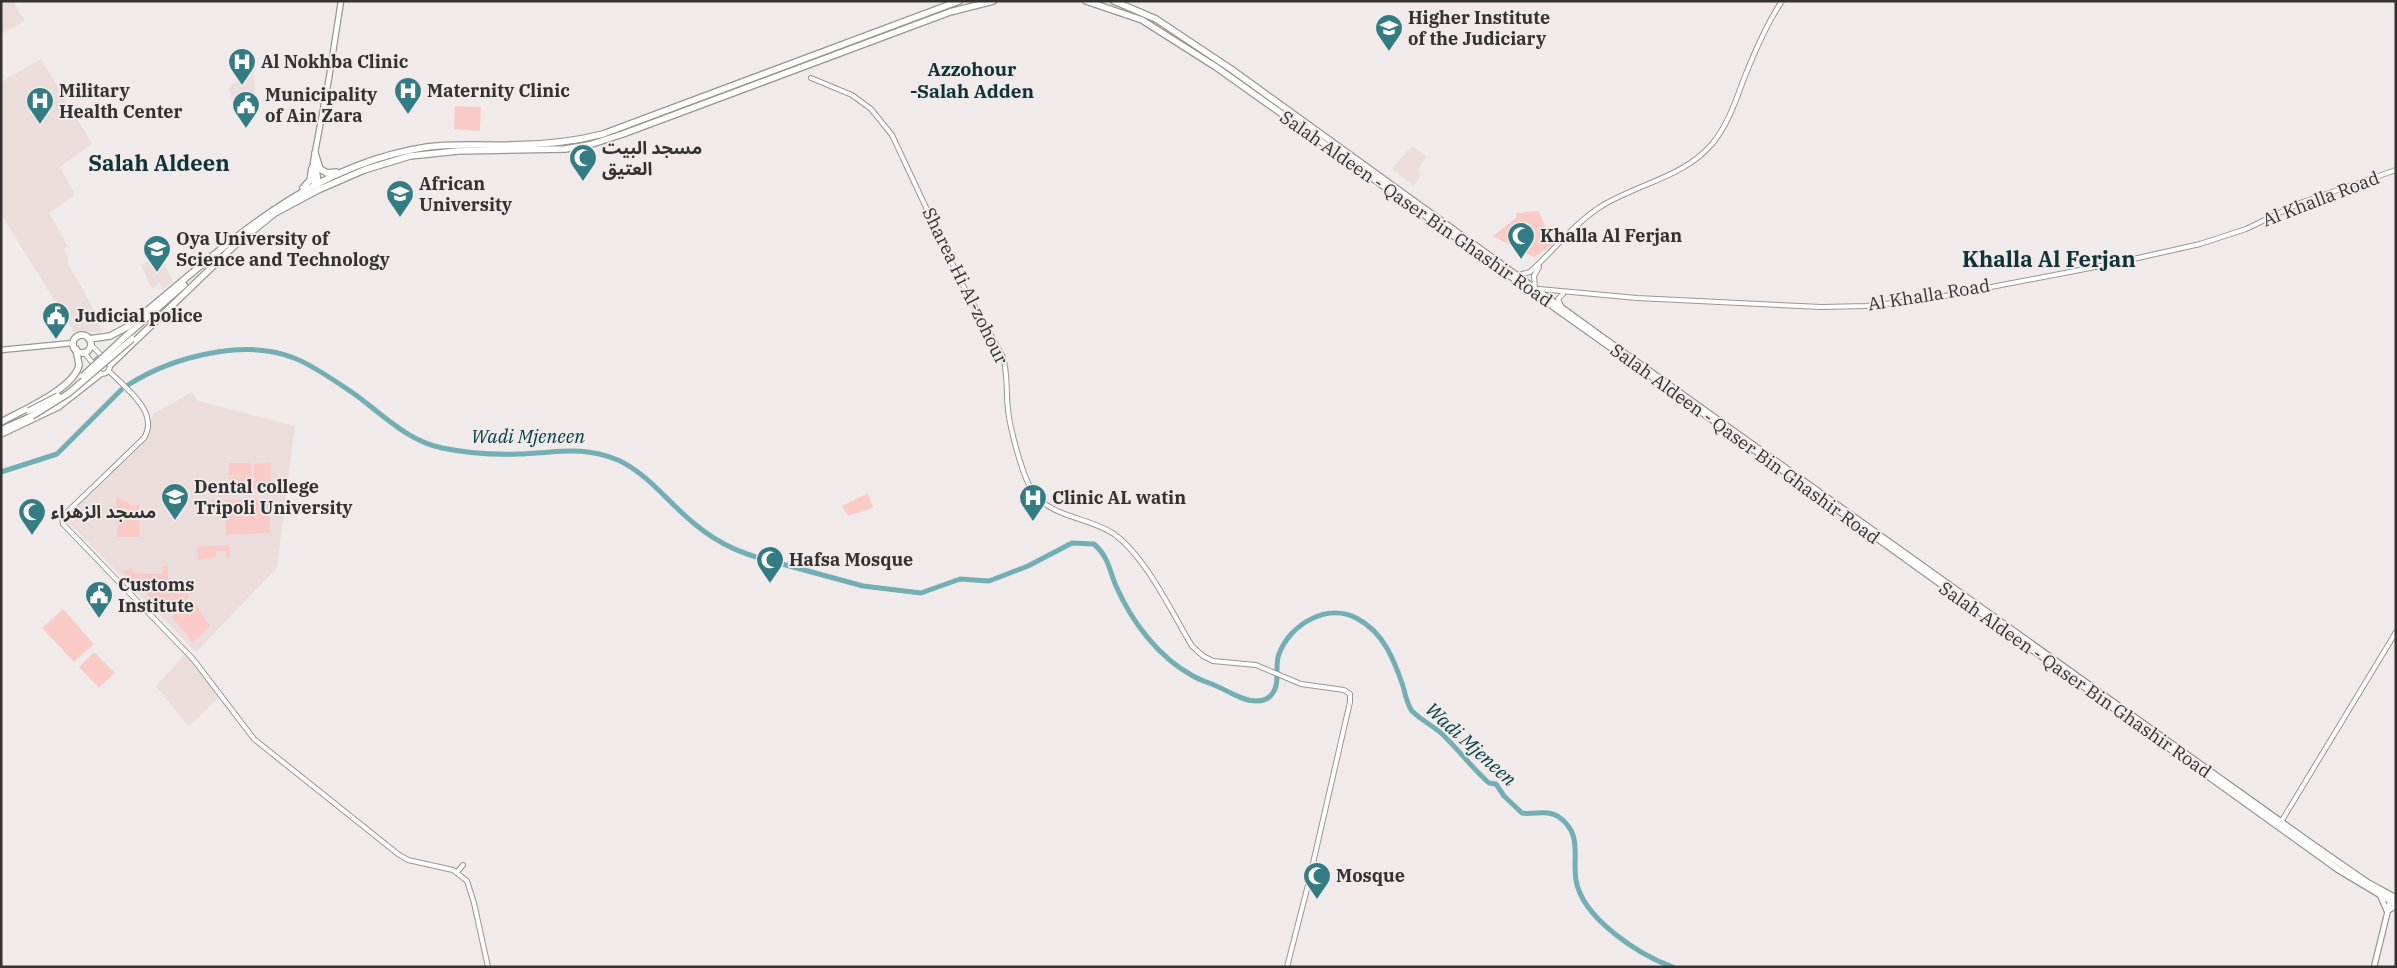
<svg xmlns="http://www.w3.org/2000/svg" width="2397" height="968" viewBox="0 0 2397 968" font-family="'IBM Plex Serif','Noto Sans Arabic',serif">
	<style>
		.built { fill: #ebdddb }
		.green { fill: #facbc6 }
		.lines { fill: none; stroke-linecap: round; stroke-linejoin: round }
		.river { stroke: #72aeb4; stroke-width: 5 }
		.secondary-casing { stroke: #9b9594; stroke-width: 6 }
		.primary-casing { stroke: #9b9594; stroke-width: 7 }
		.highway-casing { stroke: #9b9594; stroke-width: 8 }
		.secondary { stroke: #fff; stroke-width: 4 }
		.primary { stroke: #fff; stroke-width: 4.5 }
		.highway { stroke: #fff; stroke-width: 5.5 }
		.highway-bridge-casing { stroke: #9b9594; stroke-width: 8; stroke-linecap: butt }
		.highway-bridge { stroke: #fff; stroke-width: 5.5 }
		.labels { text-anchor: middle; stroke-width: 4; stroke-linejoin: round; paint-order: stroke }
		.poi-label { font-size: 18px; font-weight: bold; fill: #333131; stroke: #f0ebea; text-anchor: start }
		.street-label { font-size: 18px; fill: #333131; stroke: #f0ebea }
		.neighbourhood-label { font-size: 19px; font-weight: bold; fill: #103336; stroke: #f0ebea }
		.water-label { font-size: 19px; font-style: italic; fill: #064045; stroke: #f0ebea }
		.district-label { font-size: 22px; font-weight: bold; fill: #103336; stroke: #f0ebea }
	</style>
	<rect width="100%" height="100%" fill="#f0ebea"/>
	<!-- built -->
	<g class="built">
		<polygon points="1,1 13,1 25,21 1,34"/>
		<polygon points="41,59 92,144 60,167 75,195 49,213 68,247 64,248 68,257 68,264 90,302 102,332 74,332 1,214 1,82"/>
		<polygon points="252,68 257,104 235,109 229,89 232,83 248,79 246,70"/>
		<polygon points="1412,146 1427,156 1418,169 1420,176 1414,186 1392,169"/>
		<polygon points="161,257 173,281 163,290 159,283 152,289 141,265"/>
		<polygon points="192,392 198,401 295,426 277,568 196,652 65,519 146,441 153,414"/>
		<polygon points="185,654 202,672 219,697 189,727 156,686"/>
	</g>
	<!-- green -->
	<g class="green">
		<polygon points="455,106 481,107 480,131 454,129"/>
		<polygon points="1539,211 1552,245 1534,257 1493,236 1517,217 1516,213"/>
		<rect x="229" y="463" width="22" height="12"/>
		<polygon points="271,463 271,490 265,490 265,487 254,487 254,464"/>
		<polygon points="251,476 251,488 229,488 229,477"/>
		<polygon points="868,493 873,508 848,516 842,506"/>
		<polygon points="116,496 134,506 139,503 140,537 117,537"/>
		<polygon points="270,499 270,533 226,535 225,500"/>
		<polygon points="229,545 230,558 227,558 226,551 216,551 216,557 198,560 197,547"/>
		<polygon points="162,566 168,566 168,579 182,580 183,588 190,597 169,614 122,571 131,569 134,573 162,574"/>
		<polygon points="193,600 210,626 193,642 172,617"/>
		<polygon points="63,609 94,644 74,662 42,628"/>
		<polygon points="94,652 115,673 99,688 79,667"/>
	</g>
	<g class="lines">
		<!-- river -->
		<g class="river">
			<path d="M 128,385 C 172,357 244,338 294,358 C 311,364 338,383 353,393 C 381,413 407,441 442,448 C 467,453 492,455 518,454 C 556,453 581,445 618,460 C 650,475 669,504 696,525 C 721,546 746,555 777,563"/>
			<polyline points="1,472 57,454 121,390"/>
			<path d="M 782,564 L 863,586 L 921,593 L 960,579 L 989,581 L 1028,566 L 1072,543 L 1094,544 C 1108,556 1109,569 1116,586 C 1132,622 1158,657 1193,676 C 1200,680 1207,682 1214,685 C 1227,690 1242,701 1256,701 C 1262,701 1268,700 1272,694 C 1281,683 1274,667 1279,654 C 1290,624 1328,602 1358,619 C 1384,633 1394,660 1403,686 C 1405,694 1407,704 1412,711 C 1421,720 1433,726 1442,734 C 1459,750 1472,768 1489,783 L 1496,784 L 1504,796 L 1522,813 C 1534,815 1548,809 1559,817 C 1583,834 1572,856 1576,880 C 1582,918 1639,955 1673,967"/>
		</g>
		<defs>
			<g id="secondary">
				<path d="M 811,78 L 852,95 L 871,109 L 892,135 L 961,282 L 1003,357 C 1008,374 1006,392 1008,410 C 1010,428 1022,475 1032,490 C 1051,519 1088,516 1114,534 C 1146,557 1172,613 1192,646 L 1203,656 L 1213,661 L 1256,665 L 1301,684 L 1344,690 L 1350,694 L 1350,702 L 1308,885 L 1287,967"/>
				<path d="M 1518,275 L 1530,272 C 1553,251 1574,224 1600,207 C 1636,184 1683,178 1712,144 C 1728,125 1736,100 1745,76 C 1755,51 1767,23 1782,1"/>
				<polyline points="1535,288 1534,276 1539,267"/>
				<polyline points="1539,289 1637,298 1821,307 1866,306 1929,299 2111,264 2200,244 2246,229 2300,203 2396,170"/>
				<polyline points="1561,306 1558,299 1563,294"/>
				<polyline points="91,345 104,358"/>
				<polyline points="84,352 94,365"/>
				<circle cx="102" cy="366" r="8"/>
				<path d="M 109,371 C 125,388 160,412 144,438 L 62,517 L 63,524 L 193,659 L 254,739 L 398,854 L 408,860 L 453,870 L 467,881 L 474,903 L 488,967"/>
				<polyline points="2281,822 2396,632"/>
				<polyline points="457,872 463,865"/>
			</g>
			<g id="primary">
				<polyline points="316,164 319,187"/>
				<polyline points="314,187 313,163 329,78 341,1"/>
				<polyline points="1,350 73,343"/>
				<polyline points="2380,895 2387,911 2396,906"/>
				<polyline points="2374,967 2391,898"/>
			</g>
			<g id="highway">
				<polyline points="1086,1 1142,20 1216,67 1682,398 2339,870 2396,904"/>
				<polyline points="1114,1 1156,19 1231,69 1617,348 2316,847 2368,883 2396,898"/>
				<polyline points="315,153 320,169 327,173 336,172"/>
				<polyline points="303,188 310,180 312,168"/>
				<polyline points="127,335 184,285"/>
				<circle cx="82" cy="344" r="9"/>
				<path d="M 89,339 L 110,336 L 127,327 C 220,252 302,166 427,147 C 454,143 482,146 510,145 C 541,145 572,142 603,134 L 959,1"/>
				<polyline points="110,365 234,246 275,213 318,190 364,170 410,156 458,151 565,149 589,145 623,134 950,12 993,1"/>
				<path d="M 1,422 C 21,411 75,388 79,365 L 76,349"/>
				<polyline points="3,429 32,416"/>
				<polyline points="1,434 58,407 100,374"/>
			</g>
		</defs>
		<!-- secondary casing -->
		<use href="#secondary" class="secondary-casing"/>
		<!-- primary casing -->
		<use href="#primary" class="primary-casing"/>
		<!-- highway casing -->
		<use href="#highway" class="highway-casing"/>
		<!-- secondary -->
		<use href="#secondary" class="secondary"/>
		<!-- primary -->
		<use href="#primary" class="primary"/>
		<!-- highway -->
		<use href="#highway" class="highway"/>
		<defs>
			<g id="highway-bridge">
				<polyline points="83,376 127,335"/>
				<polyline points="29,411 58,396"/>
				<polyline points="32,416 69,393 132,339"/>
			</g>
		</defs>
		<!-- highway-bridge casing -->
		<use href="#highway-bridge" class="highway-bridge-casing"/>
		<!-- highway-bridge -->
		<use href="#highway-bridge" class="highway-bridge"/>
	</g>
	<!-- icons -->
	<defs>
		<symbol id="university-pin" viewBox="-11 -11 22 30"><path d="M0 17L-7.5 6A9.5 9.5 0 1 1 7.5 6Z" fill="#347c83" stroke="#f0ebea"/><path d="M0-5L7-2L0 1L-7-2ZM-4 1L0 2.5L4 1V4Q0 6-4 4Z" fill="#fff"/></symbol>
		<symbol id="hospital-pin" viewBox="-11 -11 22 30"><path d="M0 17L-7.5 6A9.5 9.5 0 1 1 7.5 6Z" fill="#347c83" stroke="#f0ebea"/><path d="M-5-5h3v3.5h4V-5h3V5h-3V1.5h-4V5h-3Z" fill="#fff"/></symbol>
		<symbol id="civic-pin" viewBox="-11 -11 22 30"><path d="M0 17L-7.5 6A9.5 9.5 0 1 1 7.5 6Z" fill="#347c83" stroke="#f0ebea"/><path d="M-.6-6.5H3V-4.5H.6V-3L4-1V1h2V6H-6V1h2V-1L-.6-3ZM-1.2 2.5V6h2.4V2.5Z" fill="#fff"/></symbol>
		<symbol id="mosque-pin" viewBox="-11 -11 22 30"><path d="M0 17L-7.5 6A9.5 9.5 0 1 1 7.5 6Z" fill="#347c83" stroke="#f0ebea"/><path d="M3.5-4.9A6 6 0 1 0 3.5 4.9A5 5 0 1 1 3.5-4.9Z" fill="#fff"/></symbol>
	</defs>
	<g fill-rule="evenodd">
		<use href="#university-pin" x="1373" y="12" width="32" height="43"/>
		<use href="#hospital-pin" x="226" y="46" width="32" height="43"/>
		<use href="#hospital-pin" x="392" y="75" width="32" height="43"/>
		<use href="#hospital-pin" x="24" y="85" width="32" height="43"/>
		<use href="#civic-pin" x="230" y="89" width="32" height="43"/>
		<use href="#mosque-pin" x="567" y="142" width="32" height="43"/>
		<use href="#university-pin" x="384" y="178" width="32" height="43"/>
		<use href="#mosque-pin" x="1505" y="220" width="32" height="43"/>
		<use href="#university-pin" x="141" y="233" width="32" height="43"/>
		<use href="#civic-pin" x="40" y="300" width="32" height="43"/>
		<use href="#university-pin" x="159" y="481" width="32" height="43"/>
		<use href="#hospital-pin" x="1017" y="482" width="32" height="43"/>
		<use href="#mosque-pin" x="16" y="496" width="32" height="43"/>
		<use href="#mosque-pin" x="754" y="544" width="32" height="43"/>
		<use href="#civic-pin" x="83" y="579" width="32" height="43"/>
		<use href="#mosque-pin" x="1301" y="860" width="32" height="43"/>
	</g>
	<g class="labels">
		<!-- poi labels -->
		<g class="poi-label">
			<text x="1408" y="24">Higher Institute<tspan x="1408" dy="21">of the Judiciary</tspan></text>
			<text x="261" y="68">Al Nokhba Clinic</text>
			<text x="59" y="97">Military<tspan x="59" dy="21">Health Center</tspan></text>
			<text x="427" y="97">Maternity Clinic</text>
			<text x="265" y="101">Municipality<tspan x="265" dy="21">of Ain Zara</tspan></text>
			<text x="602" y="154">مسجد البيت<tspan x="602" dy="21">العتيق</tspan></text>
			<text x="419" y="190">African<tspan x="419" dy="21">University</tspan></text>
			<text x="1540" y="242">Khalla Al Ferjan</text>
			<text x="176" y="245">Oya University of<tspan x="176" dy="21">Science and Technology</tspan></text>
			<text x="75" y="322">Judicial police</text>
			<text x="194" y="493">Dental college<tspan x="194" dy="21">Tripoli University</tspan></text>
			<text x="1052" y="504">Clinic AL watin</text>
			<text x="51" y="518">مسجد الزهراء</text>
			<text x="789" y="566">Hafsa Mosque</text>
			<text x="118" y="591">Customs<tspan x="118" dy="21">Institute</tspan></text>
			<text x="1336" y="882">Mosque</text>
		</g>
		<!-- street labels -->
		<g class="street-label">
			<text transform="translate(2321 199) rotate(-21)" y="6">Al Khalla Road</text>
			<text transform="translate(1416 209) rotate(35)" y="6">Salah Aldeen - Qaser Bin Ghashir Road</text>
			<text transform="translate(965 286) rotate(64)" y="6">Sharea Hi Al-zohour</text>
			<text transform="translate(1929 295) rotate(-9)" y="6">Al Khalla Road</text>
			<text transform="translate(1745 444) rotate(36)" y="6">Salah Aldeen - Qaser Bin Ghashir Road</text>
			<text transform="translate(2075 680) rotate(35)" y="6">Salah Aldeen - Qaser Bin Ghashir Road</text>
		</g>
		<!-- neighbourhood labels -->
		<g class="neighbourhood-label">
			<text x="972" y="76">Azzohour<tspan x="972" dy="22">-Salah Adden</tspan></text>
		</g>
		<!-- water labels -->
		<g class="water-label">
			<text x="528" y="443">Wadi Mjeneen</text>
			<text transform="translate(1471 744) rotate(42)" y="7">Wadi Mjeneen</text>
		</g>
		<!-- district labels -->
		<g class="district-label">
			<text x="159" y="171">Salah Aldeen</text>
			<text x="2049" y="267">Khalla Al Ferjan</text>
		</g>
	</g>
	<!-- border -->
	<rect width="2397" height="968" fill="none" stroke="#333131" stroke-width="5"/>
</svg>
